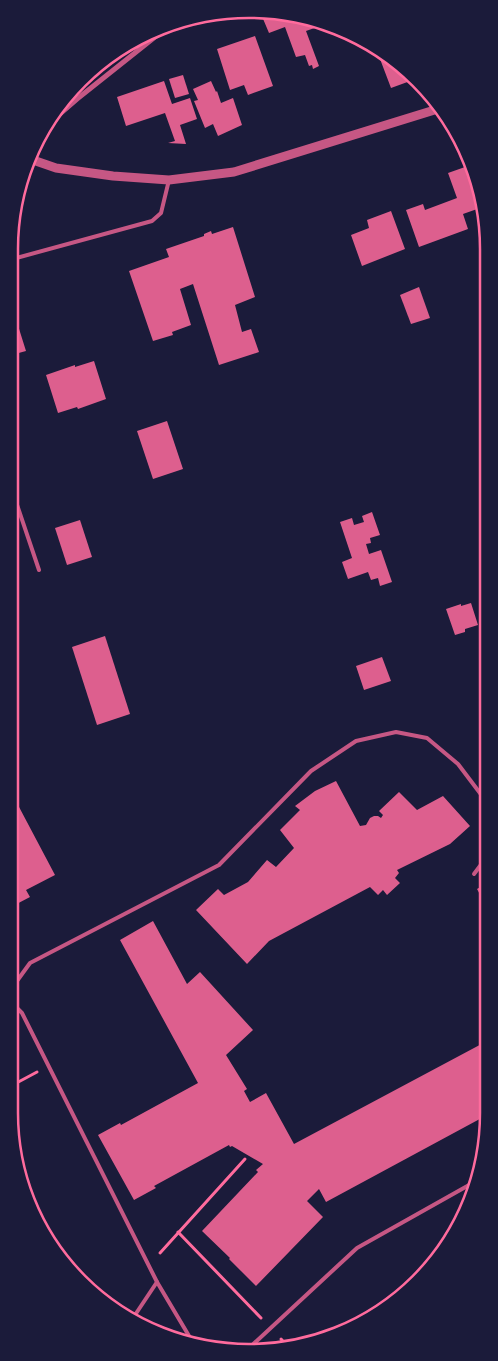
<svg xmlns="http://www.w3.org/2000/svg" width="498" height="1361" viewBox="0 0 498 1361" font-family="'Source Serif 4',serif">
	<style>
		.building { fill: #dd5f8e }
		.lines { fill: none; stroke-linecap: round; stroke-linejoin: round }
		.path { stroke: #ff6b9d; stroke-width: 3 }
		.service { stroke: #c65784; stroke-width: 4 }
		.minor { stroke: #c65784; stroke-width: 5 }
		.tertiary { stroke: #c65784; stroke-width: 9 }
		.rim { fill: none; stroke: #ff6b9d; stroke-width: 2.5 }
	</style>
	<rect width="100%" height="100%" fill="#1b1b3a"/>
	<!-- building -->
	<g class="building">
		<polygon points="261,14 311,17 321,22 323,25 306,31 319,66 313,69 312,65 309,66 305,55 296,57 285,27 269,33"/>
		<polygon points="255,36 273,86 248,95 244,85 230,90 217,49"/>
		<polygon points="383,50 404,68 417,80 413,81 413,80 391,88 377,51"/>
		<polygon points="183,75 189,94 175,98 169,79"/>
		<polygon points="164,81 172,104 190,98 197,119 180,125 186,144 168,143 175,141 165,113 126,126 117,97"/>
		<polygon points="211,81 216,92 217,91 221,103 233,98 242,125 218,136 213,124 205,128 194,101 198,100 193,89"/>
		<polygon points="466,149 477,184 472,186 480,208 463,214 468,229 419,247 406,210 423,204 425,210 457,198 448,173 465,167 459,151"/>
		<polygon points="391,211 405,249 362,266 351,235 369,228 367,220"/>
		<polygon points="233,227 255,297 235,305 242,332 251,329 259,352 219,365 193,284 180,289 191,325 172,332 173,335 153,341 129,271 169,257 166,249 204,236 204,234 211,231 212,234"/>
		<polygon points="419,287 430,318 411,324 400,295"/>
		<polygon points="15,316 26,351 15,354 15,356 9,357 9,317"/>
		<polygon points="94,361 106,399 78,409 77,407 58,413 46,375 75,365 75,367"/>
		<polygon points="167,421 183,469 153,479 137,431"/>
		<polygon points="9,505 18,532 9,535"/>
		<polygon points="372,512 380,535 370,538 371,543 366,544 369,554 381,550 392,582 380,586 378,578 371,580 368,572 348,579 342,562 352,558 340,522 352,518 354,525 364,522 362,516"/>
		<polygon points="80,520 92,557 67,565 55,528"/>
		<polygon points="471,603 478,625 465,629 465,632 455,635 446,609 461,604 461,606"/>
		<polygon points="105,636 130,714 97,725 72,647"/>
		<polygon points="382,657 391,681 364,690 356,666"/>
		<polygon points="336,781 360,826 366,825 370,818 374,816 378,816 381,818 383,815 379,811 399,792 417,810 443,796 470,826 450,844 397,870 399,873 395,878 400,883 387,895 383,890 378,895 370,887 269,941 247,964 196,910 218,889 224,895 248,882 267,860 276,867 294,848 280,830 300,810 295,806 315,791"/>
		<polygon points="9,788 55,875 26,890 30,897 9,908"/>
		<polygon points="489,882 489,911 477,889"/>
		<polygon points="153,921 187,984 200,972 253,1030 226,1055 247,1089 244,1091 250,1102 266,1093 294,1144 489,1040 489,1114 326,1202 319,1189 307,1201 323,1217 256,1286 229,1259 230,1258 202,1231 258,1172 256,1170 263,1164 232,1146 230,1147 229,1145 154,1186 156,1188 134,1200 98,1135 120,1123 121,1125 198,1083 120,940"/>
	</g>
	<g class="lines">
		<!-- path -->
		<g class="path">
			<polyline points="9,1087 37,1072"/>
			<polyline points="178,1232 261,1318"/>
			<polyline points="160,1253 245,1159"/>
			<polyline points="281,1339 289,1348"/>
		</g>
		<!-- service -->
		<g class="service">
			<polyline points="9,260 152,221 161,213 169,180"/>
			<polyline points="9,481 39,570"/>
			<polyline points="474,874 489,854"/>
			<polyline points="9,992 30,963 219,865 311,771 356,741 396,732 427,738 458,764 489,805"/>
			<polyline points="9,1000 22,1013 157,1282 192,1341"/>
			<polyline points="131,1321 157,1282"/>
			<polyline points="248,1349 357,1248 478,1180"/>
		</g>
		<!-- minor -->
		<polyline class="minor" points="47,125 77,99 165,29"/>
		<!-- tertiary -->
		<polyline class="tertiary" points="30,159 56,168 113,176 169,180 234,172 441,108"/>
	</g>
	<!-- crop -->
	<path d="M0 0H498V1361H0ZM249 18H249A231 231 0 0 1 480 249V1113A231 231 0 0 1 249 1344H249A231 231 0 0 1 18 1113V249A231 231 0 0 1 249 18Z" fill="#1b1b3a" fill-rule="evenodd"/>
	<path class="rim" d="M249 18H249A231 231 0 0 1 480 249V1113A231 231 0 0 1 249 1344H249A231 231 0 0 1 18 1113V249A231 231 0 0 1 249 18Z"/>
</svg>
